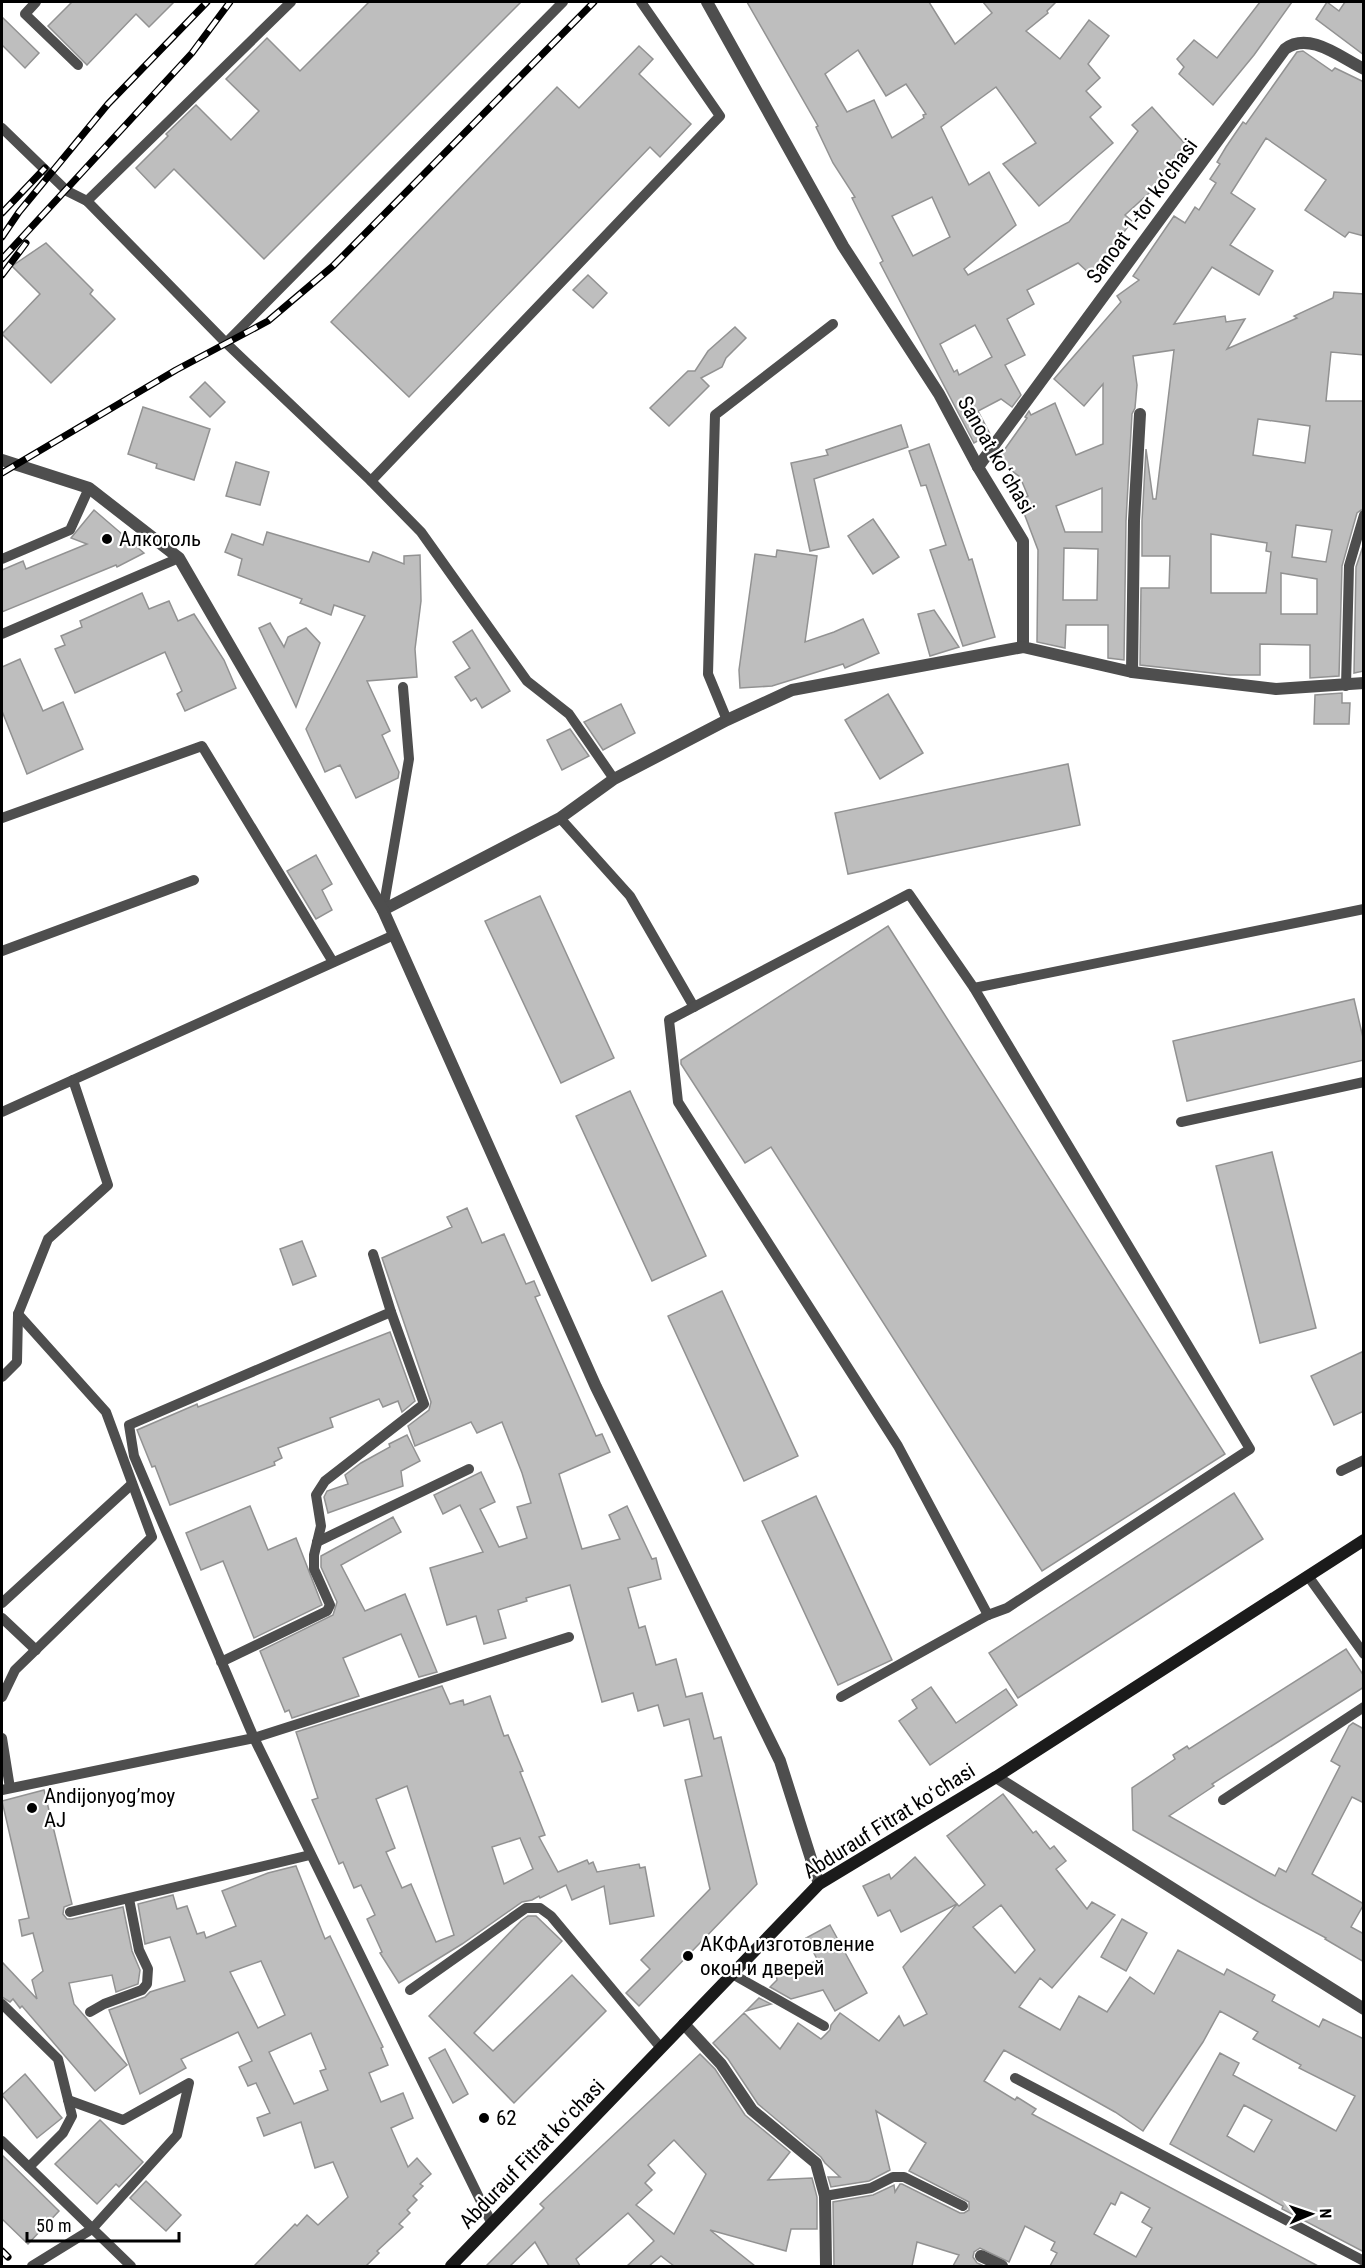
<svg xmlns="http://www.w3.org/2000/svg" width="1365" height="2268" viewBox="0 0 1365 2268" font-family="'Roboto Condensed',sans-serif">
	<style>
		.building { fill: #bebebe; stroke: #929292; stroke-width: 1.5; fill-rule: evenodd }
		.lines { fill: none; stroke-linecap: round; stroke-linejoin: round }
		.service { stroke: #4e4e4e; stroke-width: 10 }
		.minor { stroke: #4e4e4e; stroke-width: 12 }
		.tertiary { stroke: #4e4e4e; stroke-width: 12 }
		.secondary { stroke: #1b1b1b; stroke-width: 12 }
		.rail-casing { stroke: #000; stroke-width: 7 }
		.rail { stroke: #fff; stroke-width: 4.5; stroke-dasharray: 14; stroke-linecap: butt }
		.poi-dot { fill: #000; stroke: #fff; stroke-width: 2 }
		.labels { text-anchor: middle; stroke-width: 4.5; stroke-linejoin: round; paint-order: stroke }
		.street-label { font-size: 21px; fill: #000; stroke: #fff }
		.poi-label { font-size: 21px; fill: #000; stroke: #fff; text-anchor: start }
	</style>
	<rect width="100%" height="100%" fill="#fff"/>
	<!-- building -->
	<g class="building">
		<polygon points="72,2 174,2 149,27 136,14 87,65 48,26"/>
		<polygon points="369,2 521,2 264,259 174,169 155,188 136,168 168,136 166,134 196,105 231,140 259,111 226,79 267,38 300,71"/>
		<path d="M 747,2 L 929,2 L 955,44 L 992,13 L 983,2 L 1056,2 L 1047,11 L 1048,13 L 1026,31 L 1060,59 L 1089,20 L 1109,36 L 1088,64 L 1100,78 L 1086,91 L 1101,107 L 1090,117 L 1113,143 L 1039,206 L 1003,164 L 1036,143 L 996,87 L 941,127 L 969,185 L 989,172 L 1016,225 L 964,269 L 968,275 L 1069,222 L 1138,131 L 1132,125 L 1152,107 L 1186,145 L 1175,155 L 1182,163 L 1125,215 L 1132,221 L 1107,255 L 1090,274 L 1078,263 L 1027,290 L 1034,304 L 1007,319 L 1025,355 L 1005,365 L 1021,395 L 1012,407 L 1001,399 L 978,411 L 990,434 L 974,443 L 880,263 L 883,261 L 852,198 L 855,197 L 833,163 L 816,127 L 818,126 ZM 858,50 L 886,96 L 906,84 L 926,114 L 923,115 L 924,118 L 892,138 L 874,100 L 847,112 L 825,74 ZM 932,197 L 950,237 L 913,256 L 892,216 ZM 975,325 L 992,357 L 959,375 L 957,370 L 954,372 L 940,344 Z"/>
		<polygon points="1260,2 1292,2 1254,55 1213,105 1179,74 1184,67 1177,59 1194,40 1217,58"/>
		<polygon points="1327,2 1339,11 1345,2 1364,2 1364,55 1316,19"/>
		<polygon points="2,17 39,53 25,68 2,45"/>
		<polygon points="639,46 653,59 639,74 691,124 660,157 650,147 409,397 331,322 557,87 579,108"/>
		<path d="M 1303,51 L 1332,71 L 1335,68 L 1364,82 L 1364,236 L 1349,232 L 1345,237 L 1305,210 L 1326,180 L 1266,138 L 1231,193 L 1255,209 L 1230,245 L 1273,271 L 1259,295 L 1212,267 L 1174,324 L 1225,316 L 1226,322 L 1245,319 L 1227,349 L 1297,318 L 1294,316 L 1333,298 L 1334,292 L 1364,294 L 1364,355 L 1331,352 L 1326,401 L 1364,401 L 1364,508 L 1357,513 L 1342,566 L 1339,676 L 1310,678 L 1310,645 L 1260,644 L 1260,675 L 1230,675 L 1140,665 L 1141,588 L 1169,588 L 1170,556 L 1142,556 L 1142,521 L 1146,449 L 1153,499 L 1156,499 L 1174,350 L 1133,356 L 1137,385 L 1135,408 L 1132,414 L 1126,521 L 1124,660 L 1108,658 L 1108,625 L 1066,625 L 1065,648 L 1037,642 L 1038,550 L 1019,500 L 1028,496 L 1020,477 L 997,460 L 1027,418 L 1025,417 L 1029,411 L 1031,415 L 1055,403 L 1076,455 L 1103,444 L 1103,384 L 1084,406 L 1054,379 L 1121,302 L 1117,296 L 1139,280 L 1133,276 L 1174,216 L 1185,223 L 1195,207 L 1199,210 L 1216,183 L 1210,179 L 1220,164 L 1217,162 L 1226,147 L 1243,122 L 1246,124 L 1297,52 ZM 1258,419 L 1310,426 L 1305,463 L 1253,455 ZM 1102,488 L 1102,532 L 1065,532 L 1056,506 ZM 1296,525 L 1332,530 L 1326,562 L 1292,557 ZM 1211,534 L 1267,543 L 1266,551 L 1271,552 L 1266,593 L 1211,593 ZM 1064,548 L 1098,549 L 1097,600 L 1063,600 ZM 1281,573 L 1317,579 L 1317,614 L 1281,614 Z"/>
		<polygon points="46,243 93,290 90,294 115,319 51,383 2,334 40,294 12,266"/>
		<polygon points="588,275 607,293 593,308 573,290"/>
		<polygon points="735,327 746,338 726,358 722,367 701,378 709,386 669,426 650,408 688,371 695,371 708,351"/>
		<polygon points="205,382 225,402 210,417 190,397"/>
		<polygon points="143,407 210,429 194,480 156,468 157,464 128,454"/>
		<polygon points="901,425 908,447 814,479 829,547 810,551 791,463 828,455 826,450"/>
		<polygon points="929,444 969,560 972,559 995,637 963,646 930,550 946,545 926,485 921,486 909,451"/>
		<polygon points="236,462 269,472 260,505 226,496"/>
		<polygon points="94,510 144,553 117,567 116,565 2,612 2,570 23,561 26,569 87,544 71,538"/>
		<polygon points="873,519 899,557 873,574 848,536"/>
		<polygon points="267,532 369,562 373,552 404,564 404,556 420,555 421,601 415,649 417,677 367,681 390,731 382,735 399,772 398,778 356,798 340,765 325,772 306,729 365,616 334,605 331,615 300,603 302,599 238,575 242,559 225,552 232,534 263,545"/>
		<polygon points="1364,543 1364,671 1354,673 1356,567"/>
		<polygon points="777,550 817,556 805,642 834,632 863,619 879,653 845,668 843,664 772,686 740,688 739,670 755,554 776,557"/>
		<polygon points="142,593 149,609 169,601 178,621 194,614 224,660 236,688 185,711 177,694 182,691 165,652 75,693 55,649 65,645 61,636 82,627 80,621"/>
		<polygon points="934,610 959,647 930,656 918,614"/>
		<polygon points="270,623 284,647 288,637 306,628 320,643 296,707 259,628"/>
		<polygon points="472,630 510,691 482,708 476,698 471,701 455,677 470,668 453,642"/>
		<polygon points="20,659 43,711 63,702 83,749 27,774 2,711 2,667"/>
		<polygon points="1342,693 1342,703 1350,703 1349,724 1314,724 1315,695"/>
		<polygon points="888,694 923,753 880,779 845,720"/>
		<polygon points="621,704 635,733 603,750 584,722"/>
		<polygon points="570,729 589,756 562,770 547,740"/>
		<polygon points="1068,764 1080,825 848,874 835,813"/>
		<polygon points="316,855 332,884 322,890 332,910 316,919 287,871"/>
		<polygon points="540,896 614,1058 561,1083 485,921"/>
		<polygon points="888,926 1225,1454 1042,1571 771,1147 745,1163 681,1064 681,1060"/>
		<polygon points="1354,999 1364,1042 1364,1060 1187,1101 1173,1041"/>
		<polygon points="630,1091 706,1256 652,1281 576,1116"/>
		<polygon points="1272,1152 1316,1328 1260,1343 1216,1166"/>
		<polygon points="467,1208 482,1243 504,1234 526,1284 534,1281 540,1295 535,1297 596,1436 602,1434 610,1452 559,1474 582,1549 620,1539 609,1515 627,1506 652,1559 656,1558 661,1579 628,1588 639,1628 645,1626 656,1665 676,1659 686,1697 702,1693 714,1739 721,1737 757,1884 639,2006 626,1993 650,1969 641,1960 710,1889 685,1780 702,1776 689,1719 664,1726 658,1705 638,1711 633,1693 602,1702 570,1585 526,1598 527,1601 498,1610 506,1638 484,1644 476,1616 447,1625 430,1568 483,1552 460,1505 443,1514 434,1495 481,1472 495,1502 480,1509 499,1547 527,1538 517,1507 531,1503 522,1473 502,1422 477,1433 471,1422 415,1446 408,1426 429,1410 431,1402 382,1258 452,1227 447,1217"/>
		<polygon points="302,1241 316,1276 293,1285 280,1249"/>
		<polygon points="722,1291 798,1456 744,1481 668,1316"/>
		<polygon points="390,1332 415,1401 402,1412 398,1401 383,1407 379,1399 330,1418 333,1427 278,1448 282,1458 274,1462 275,1465 170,1505 155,1466 152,1467 137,1430 195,1405 197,1404 198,1407"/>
		<polygon points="1364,1351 1364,1411 1334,1425 1311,1376"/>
		<polygon points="407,1435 420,1461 401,1471 403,1486 328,1513 324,1497 327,1491 348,1484 345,1475 361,1463 390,1447 389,1444"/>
		<polygon points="1234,1493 1263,1539 1018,1698 989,1653"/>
		<polygon points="816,1496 892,1660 838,1685 762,1521"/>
		<polygon points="250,1506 268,1550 296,1538 322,1605 254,1638 223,1561 201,1570 186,1533"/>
		<polygon points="393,1517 401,1532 341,1565 365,1611 405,1594 437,1672 419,1677 401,1634 343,1658 359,1696 292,1718 289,1710 285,1712 260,1651 333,1615 337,1602 321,1567 321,1556"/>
		<polygon points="1346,1649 1364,1676 1364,1687 1212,1784 1214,1786 1169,1816 1275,1876 1279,1868 1286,1872 1340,1766 1331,1761 1349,1726 1353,1723 1364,1729 1364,1803 1352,1797 1312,1874 1364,1904 1351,1927 1364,1934 1364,1962 1325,1939 1326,1938 1261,1903 1133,1830 1132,1788 1175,1759 1173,1755 1187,1746 1189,1749"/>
		<path d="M 442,1686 L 450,1704 L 463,1700 L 464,1705 L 490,1696 L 504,1736 L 508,1735 L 523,1771 L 520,1772 L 545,1835 L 539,1837 L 558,1872 L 587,1860 L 589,1864 L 593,1862 L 597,1872 L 639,1864 L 640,1868 L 645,1867 L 654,1916 L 610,1924 L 604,1886 L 572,1900 L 566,1885 L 540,1898 L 539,1896 L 532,1900 L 522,1902 L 462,1944 L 399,1983 L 380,1953 L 382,1952 L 367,1919 L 375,1915 L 361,1885 L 354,1888 L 343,1862 L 339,1864 L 312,1800 L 318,1798 L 296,1732 ZM 407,1786 L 454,1935 L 436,1942 L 411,1884 L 402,1888 L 386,1852 L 395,1848 L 376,1799 ZM 520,1838 L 533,1869 L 504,1884 L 492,1847 Z"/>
		<polygon points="931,1687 956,1723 1006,1689 1017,1705 930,1765 899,1721 917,1708 912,1700"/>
		<polygon points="44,1790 72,1904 64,1907 63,1914 67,1919 72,1919 123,1907 132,1951 140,1970 138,1984 116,1992 112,1975 69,1983 74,2004 127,2065 95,2091 22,2006 20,2008 13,1999 10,2002 2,1997 2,1962 37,1999 32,1980 43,1971 33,1933 22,1936 19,1920 29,1918 2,1801"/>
		<path d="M 1003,1794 L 1033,1833 L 1036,1831 L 1050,1849 L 1054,1846 L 1066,1861 L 1056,1869 L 1087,1909 L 1092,1902 L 1115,1915 L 1052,1988 L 1040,1978 L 1019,2007 L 1060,2030 L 1079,1996 L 1107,2012 L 1130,1977 L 1154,1994 L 1178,1950 L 1224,1975 L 1227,1969 L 1275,1995 L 1272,2001 L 1319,2027 L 1323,2019 L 1364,2039 L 1364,2252 L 1282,2209 L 1283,2206 L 1170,2144 L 1220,2053 L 1239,2063 L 1233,2075 L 1336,2131 L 1355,2096 L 1299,2068 L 1301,2065 L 1253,2039 L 1258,2032 L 1220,2011 L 1203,2042 L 1143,2131 L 1115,2112 L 1004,2050 L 984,2081 L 1015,2100 L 1017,2097 L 1036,2109 L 1032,2114 L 1318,2266 L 1050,2266 L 1057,2253 L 1051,2250 L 1055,2242 L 1025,2226 L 1009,2262 L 980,2248 L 974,2252 L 973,2257 L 977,2263 L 984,2266 L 953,2266 L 959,2255 L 917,2242 L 912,2266 L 834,2266 L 833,2202 L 873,2195 L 894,2185 L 895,2192 L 900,2184 L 902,2184 L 960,2213 L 964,2213 L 969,2210 L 969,2202 L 909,2171 L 926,2143 L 876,2111 L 890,2170 L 869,2181 L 831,2187 L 828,2177 L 840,2177 L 825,2163 L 821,2157 L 758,2104 L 728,2059 L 713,2043 L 744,2013 L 780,2049 L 798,2023 L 821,2039 L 830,2030 L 831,2025 L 840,2013 L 879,2041 L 899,2016 L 904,2026 L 927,2014 L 903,1967 L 957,1904 L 959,1906 L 985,1885 L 947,1836 ZM 1001,1905 L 1035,1950 L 1015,1973 L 973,1927 ZM 1244,2105 L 1272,2120 L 1254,2152 L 1227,2136 ZM 1121,2192 L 1150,2208 L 1142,2222 L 1152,2228 L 1136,2257 L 1094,2234 L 1111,2203 L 1115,2205 Z"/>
		<polygon points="915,1857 957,1904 901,1932 890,1910 878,1916 863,1886 889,1874 891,1879"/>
		<path d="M 296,1866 L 325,1939 L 330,1936 L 383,2047 L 381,2048 L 388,2065 L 369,2073 L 381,2102 L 403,2093 L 413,2118 L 391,2128 L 408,2167 L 417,2158 L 431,2174 L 420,2184 L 423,2186 L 413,2196 L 417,2200 L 407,2210 L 410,2213 L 399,2224 L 403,2227 L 377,2251 L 379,2253 L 366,2266 L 254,2266 L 295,2224 L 297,2226 L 307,2215 L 318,2225 L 348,2197 L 333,2162 L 315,2168 L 301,2122 L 264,2136 L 257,2118 L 270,2113 L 256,2083 L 248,2086 L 239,2067 L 252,2061 L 238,2032 L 181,2059 L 186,2068 L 140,2094 L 109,2010 L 145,1997 L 150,1992 L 185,1981 L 170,1937 L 145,1944 L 138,1904 L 173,1895 L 177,1909 L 187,1906 L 197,1934 L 204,1932 L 206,1938 L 236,1926 L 222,1891 L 268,1873 ZM 261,1961 L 285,2015 L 258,2028 L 230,1972 ZM 311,2033 L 326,2069 L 320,2071 L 328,2090 L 294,2104 L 269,2052 Z"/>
		<polygon points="528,1916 536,1916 562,1941 474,2033 493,2051 572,1975 606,2011 514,2103 429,2016 521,1921"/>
		<polygon points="1122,1919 1147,1933 1126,1971 1101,1957"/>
		<polygon points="830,1925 867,1993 835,2011 823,1990 791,1999 770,1987 777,1980 776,1972 818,1961 806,1938"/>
		<polygon points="759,1998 771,2004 746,2011"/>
		<polygon points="445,2049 468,2094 453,2103 429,2058"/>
		<path d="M 700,2054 L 715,2069 L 745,2115 L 790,2152 L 768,2180 L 812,2178 L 817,2197 L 817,2229 L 791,2229 L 786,2251 L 710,2230 L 755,2266 L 674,2266 L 661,2256 L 649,2266 L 627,2266 L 654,2241 L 628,2213 L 576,2259 L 580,2266 L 549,2266 L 535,2242 L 510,2266 L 486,2266 L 544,2208 L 540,2204 ZM 674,2140 L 706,2174 L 674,2234 L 636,2205 L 652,2190 L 645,2183 L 655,2173 L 648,2165 Z"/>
		<polygon points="25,2074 62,2118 37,2138 2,2095"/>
		<polygon points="100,2120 143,2162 119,2187 116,2184 97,2204 55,2164"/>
		<polygon points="2,2155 59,2211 28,2244 2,2219"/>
		<polygon points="146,2181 181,2215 166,2231 130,2198"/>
	</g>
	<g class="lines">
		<!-- service -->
		<g class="service">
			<polyline points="36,2 25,14 78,65"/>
			<polyline points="563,2 226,343 371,481 421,532 527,681 569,714 614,779"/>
			<polyline points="2,128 67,191 87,201"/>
			<polyline points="226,343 87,201 291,2"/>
			<polyline points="371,481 720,116 641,2"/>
			<polyline points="2,559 70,530 89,488"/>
			<polyline points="2,634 179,558"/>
			<polyline points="1346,686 1349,566 1364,515"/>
			<polyline points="727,720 708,674 715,415 833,324"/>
			<polyline points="2,818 202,746 333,962"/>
			<polyline points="560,818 630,896 694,1007"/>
			<polyline points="383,910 409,759 403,687"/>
			<polyline points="2,951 194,880"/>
			<polyline points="974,988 909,894 669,1020 678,1102 898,1446 988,1615"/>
			<polyline points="2,1112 394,935"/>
			<polyline points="1181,1122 1364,1082"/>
			<polyline points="373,1254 391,1312"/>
			<polyline points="2,1377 17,1362 18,1314 48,1239 108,1185 73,1080"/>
			<polyline points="1341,1471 1364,1460"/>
			<polyline points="317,1542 469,1469"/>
			<polyline points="1308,1576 1364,1654"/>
			<polyline points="2,1603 132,1484"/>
			<polyline points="2,1618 36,1650"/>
			<polyline points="221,1662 327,1611 330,1605 314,1569 314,1555 321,1526 316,1495 325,1481 424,1404 391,1312 129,1425 134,1456 254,1738 492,2224"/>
			<polyline points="2,1697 15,1670 152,1537 106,1412 18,1314"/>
			<polyline points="841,1697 988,1615 1007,1608 1250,1449 974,988 1364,909"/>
			<polyline points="2,1738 10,1788"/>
			<polyline points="2,1790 254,1738 569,1637"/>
			<polyline points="1223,1800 1364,1707"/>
			<polyline points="70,1912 310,1855"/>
			<polyline points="734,1975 824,2026"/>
			<polyline points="410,1990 526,1908 540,1908 551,1916 661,2048"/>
			<polyline points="2,2004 58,2059 72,2116 63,2133 29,2167"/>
			<polyline points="90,2012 104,2004 142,1990 147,1984 148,1969 139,1950 129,1899"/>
			<polyline points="1015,2078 1364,2261"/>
			<polyline points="2,2141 131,2266"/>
			<polyline points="825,2196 871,2188 893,2177 904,2177 963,2206"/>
			<polyline points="32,2266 92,2229 177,2135 189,2083 123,2120 68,2100"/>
		</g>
		<!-- minor -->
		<g class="minor">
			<polyline points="707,2 843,246 939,394 978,467 1023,541 1023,647 1132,672 1276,689 1364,683"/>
			<path d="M 978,467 L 1285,49 C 1309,31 1340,57 1364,69"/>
			<polyline points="1132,672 1134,521 1140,414"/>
			<polyline points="383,910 560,818 614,779 727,720 792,690 1023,647"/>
			<polyline points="684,2024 721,2064 752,2110 816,2163 825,2196 826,2266"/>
			<polyline points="981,2256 1002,2266"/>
		</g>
		<!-- tertiary -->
		<g class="tertiary">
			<polyline points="2,460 89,488 179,558 383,910 596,1387 780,1761 819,1884"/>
			<polyline points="996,1777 1364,2009"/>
		</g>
		<!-- secondary -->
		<polyline class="secondary" points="451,2266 819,1884 996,1777 1364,1540"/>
		<defs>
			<g id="rail">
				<polyline points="2,213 45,168"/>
				<polyline points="2,237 19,212 108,104 207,2"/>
				<polyline points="2,259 192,53 230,2"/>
				<polyline points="2,275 26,243"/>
				<polyline points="2,473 176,370 268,321 333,266 594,2"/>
				<polyline points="2,2251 8,2257"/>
			</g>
		</defs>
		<!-- rail casing -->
		<use href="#rail" class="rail-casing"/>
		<!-- rail -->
		<use href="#rail" class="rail"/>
	</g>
	<!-- markers -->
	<g class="poi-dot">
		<circle cx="107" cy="539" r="6"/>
		<circle cx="32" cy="1808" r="6"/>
		<circle cx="688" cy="1956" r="6"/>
		<circle cx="484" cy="2118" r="6"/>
	</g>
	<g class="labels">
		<!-- street labels -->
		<g class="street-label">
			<text transform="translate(1142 211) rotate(-54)" y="7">Sanoat 1-tor ko‘chasi</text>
			<text transform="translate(996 455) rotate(60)" y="7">Sanoat koʻchasi</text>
			<text transform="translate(889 1821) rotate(-32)" y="7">Abdurauf Fitrat koʻchasi</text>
			<text transform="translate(532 2154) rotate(-46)" y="7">Abdurauf Fitrat koʻchasi</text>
		</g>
		<!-- poi labels -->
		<g class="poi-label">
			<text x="119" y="546">Алкоголь</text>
			<text x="44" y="1803">Andijonyog’moy<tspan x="44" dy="24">AJ</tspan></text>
			<text x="700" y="1951">АКФА изготовление<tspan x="700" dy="24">окон и дверей</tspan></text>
			<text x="496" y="2125">62</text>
		</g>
	</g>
	<!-- border -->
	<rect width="1365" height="2268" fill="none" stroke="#000000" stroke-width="6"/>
	<!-- north arrow -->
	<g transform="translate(1311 2214) rotate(88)" stroke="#ffffff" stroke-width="4.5" paint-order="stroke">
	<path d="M0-4.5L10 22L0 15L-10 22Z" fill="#000000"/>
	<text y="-9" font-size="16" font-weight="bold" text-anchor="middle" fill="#000000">N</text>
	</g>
	<!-- scale -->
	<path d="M27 2232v9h152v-9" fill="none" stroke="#000000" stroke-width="3"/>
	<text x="36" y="2232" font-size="18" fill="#000000" stroke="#ffffff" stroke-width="4.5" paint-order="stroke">50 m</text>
</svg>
